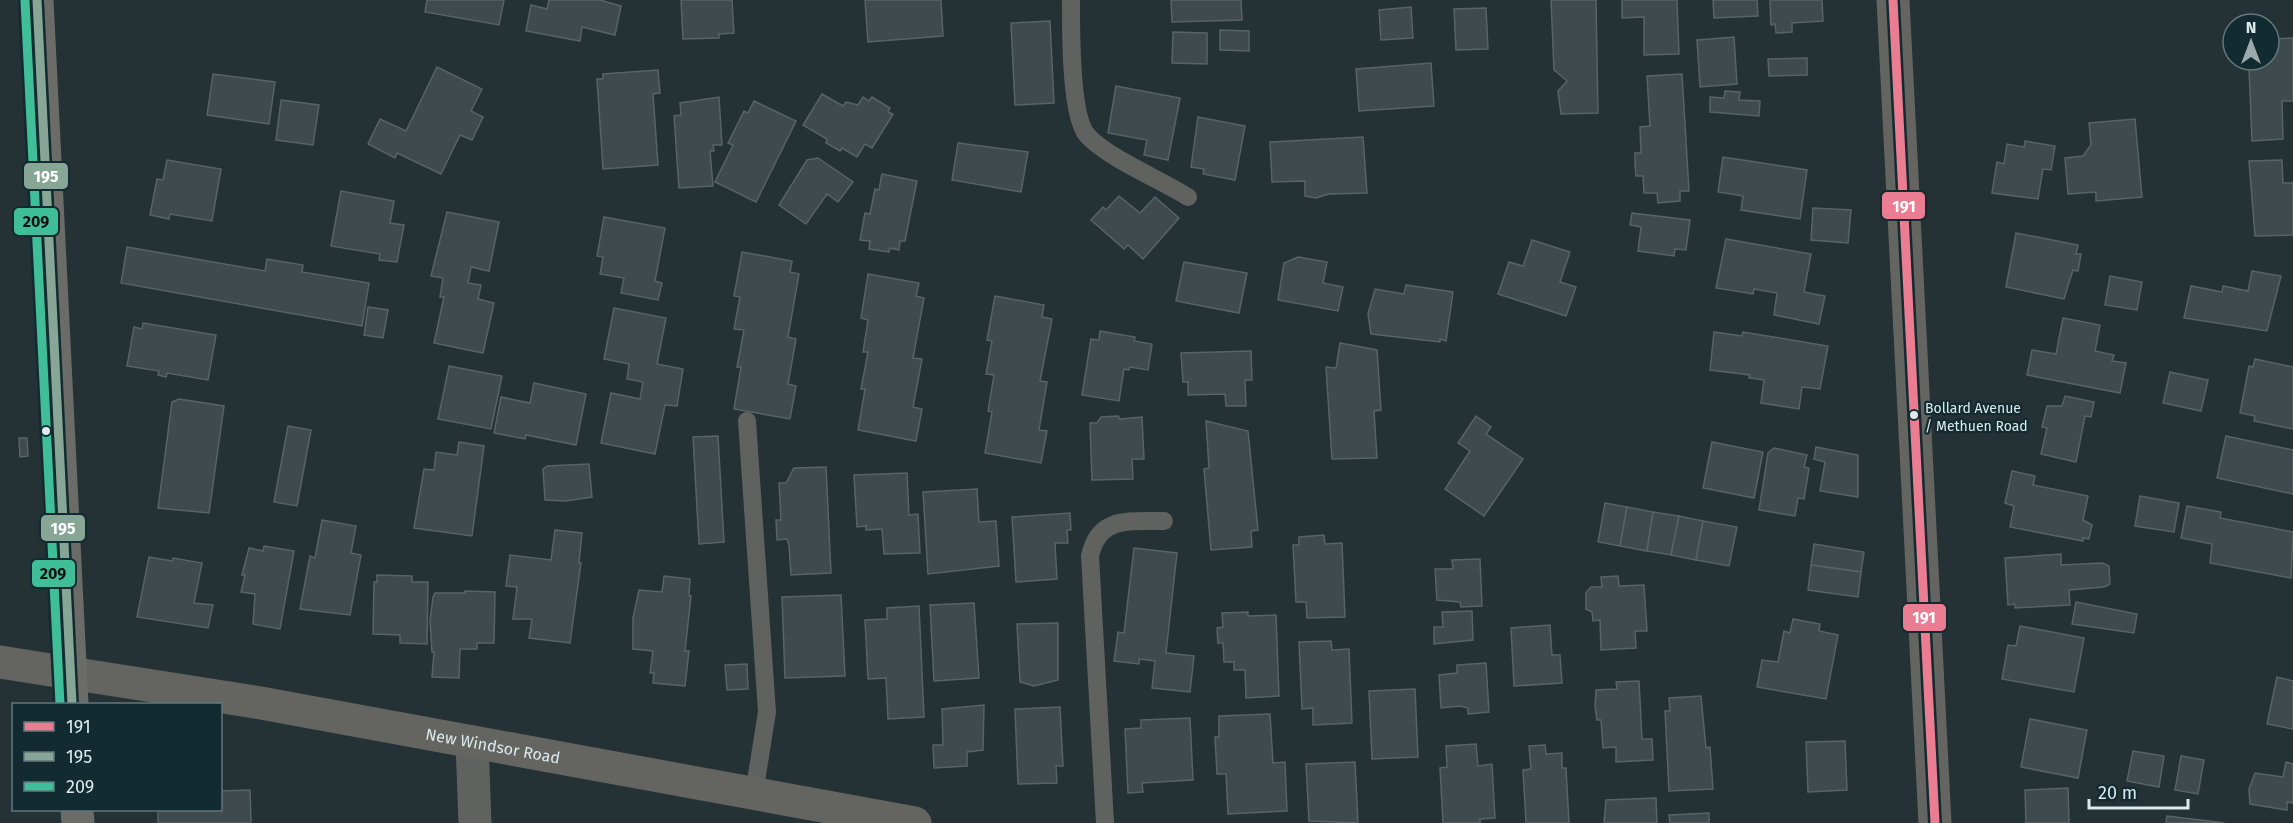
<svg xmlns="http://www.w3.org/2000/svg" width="2293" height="823" viewBox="0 0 2293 823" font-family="'Fira Sans',sans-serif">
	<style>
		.building { fill: #3f4a4e; stroke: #586366; stroke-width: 1.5 }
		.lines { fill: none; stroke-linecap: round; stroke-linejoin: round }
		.lane { stroke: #606260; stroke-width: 18 }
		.street { stroke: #606260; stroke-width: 33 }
		.secondary { stroke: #646461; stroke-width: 33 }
		.primary { stroke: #6b6b68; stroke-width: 33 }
		.bus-1-casing { stroke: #122b31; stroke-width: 14 }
		.bus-2-casing { stroke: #122b31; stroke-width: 14 }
		.bus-3-casing { stroke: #122b31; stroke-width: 14 }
		.bus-1 { stroke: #eb7d93; stroke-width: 9 }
		.bus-2 { stroke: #88a696; stroke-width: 9 }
		.bus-3 { stroke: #3fbe98; stroke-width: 9 }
		.bus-dot { fill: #dceaee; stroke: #122b31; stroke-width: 2 }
		.labels { text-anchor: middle; stroke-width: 4.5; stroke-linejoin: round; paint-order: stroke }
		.bus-label { font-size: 14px; fill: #dceaee; stroke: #122b31; text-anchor: start }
		.street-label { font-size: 16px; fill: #dceaee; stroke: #122b31 }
		.line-badge { stroke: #122b31; stroke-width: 2 }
		.badge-label { font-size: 16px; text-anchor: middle; font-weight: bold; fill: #fff }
		.pale-badge-label { font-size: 16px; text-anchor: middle; font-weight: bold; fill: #111 }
	</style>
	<rect width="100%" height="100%" fill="#243135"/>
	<!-- building -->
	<g class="building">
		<polygon points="427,0 504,0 499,25 425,12"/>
		<polygon points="549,0 600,0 621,6 615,35 582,27 580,41 526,31 531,5 547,9"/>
		<polygon points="681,0 732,0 734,33 719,34 719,38 683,39"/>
		<polygon points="865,0 941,0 943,36 868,42"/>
		<polygon points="1171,0 1241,0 1242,20 1172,22"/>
		<polygon points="1551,0 1596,0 1598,113 1561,114 1558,91 1567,81 1554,70"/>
		<polygon points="1622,0 1677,0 1679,54 1644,55 1644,17 1622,18"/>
		<polygon points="1713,0 1757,0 1758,16 1714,18"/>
		<polygon points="1770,0 1822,0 1823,21 1792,23 1792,32 1776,33 1775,24 1771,25"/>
		<polygon points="1411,7 1413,38 1381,40 1379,10"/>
		<polygon points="1486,8 1488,49 1456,50 1454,9"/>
		<polygon points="1050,21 1054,103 1015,105 1011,23"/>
		<polygon points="1220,30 1249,31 1249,51 1220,50"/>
		<polygon points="1173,32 1207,33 1207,64 1172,63"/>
		<polygon points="1734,37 1737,84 1700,87 1697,40"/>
		<polygon points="2293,38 2293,101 2282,101 2283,139 2252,141 2249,68 2259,67 2258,60 2269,60 2269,39"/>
		<polygon points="1807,58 1807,75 1769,76 1768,59"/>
		<polygon points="1431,63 1434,106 1359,111 1356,69"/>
		<polygon points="437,67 482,89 471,111 483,117 472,140 460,135 441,174 397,153 395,158 368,144 380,119 406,131"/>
		<polygon points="658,70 660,93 653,94 658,165 603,169 597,79 603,79 603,74"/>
		<polygon points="213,74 275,82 269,124 207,115"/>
		<polygon points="1682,74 1689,191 1680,191 1680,201 1658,203 1657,193 1644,193 1643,176 1636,176 1635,164 1635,153 1641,153 1640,127 1650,126 1647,76"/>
		<polygon points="1116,86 1180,98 1168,160 1144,155 1147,140 1108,133"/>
		<polygon points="1725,91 1740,92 1739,100 1760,101 1759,116 1710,112 1710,97 1724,98"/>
		<polygon points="822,94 843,106 846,102 858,105 863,97 869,101 872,97 890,108 888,112 893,114 872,148 865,144 857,157 842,148 840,151 826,143 827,139 803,125"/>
		<polygon points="719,97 722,145 713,145 714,151 710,151 713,186 679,188 674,116 681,115 680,103"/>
		<polygon points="281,100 319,105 313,145 276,140"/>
		<polygon points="754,101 796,121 756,202 715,182 733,145 728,143 744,111 748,113"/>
		<polygon points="1198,117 1245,126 1235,180 1203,174 1204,169 1191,167"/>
		<polygon points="2135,119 2142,197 2096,201 2096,192 2068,194 2065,158 2083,156 2091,145 2089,123"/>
		<polygon points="1363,137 1367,193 1329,194 1316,198 1305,196 1305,181 1272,182 1270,142"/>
		<polygon points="2025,141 2055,146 2051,170 2043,169 2038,199 1992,193 1997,162 2004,164 2007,144 2024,147"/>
		<polygon points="958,143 1028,152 1021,192 952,180"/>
		<polygon points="1723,157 1807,170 1800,219 1741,210 1743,196 1718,192"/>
		<polygon points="818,158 853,182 838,202 827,194 806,224 779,205 807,160"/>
		<polygon points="167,160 221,169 212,221 170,214 169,219 150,215 157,179 163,180"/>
		<polygon points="2282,160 2283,183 2293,183 2293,235 2255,236 2249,161"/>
		<polygon points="882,174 917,181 905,241 900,241 899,250 890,248 889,252 869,249 870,241 860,240 865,213 870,214 875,189 879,190"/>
		<polygon points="341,191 394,201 390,223 404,225 397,262 379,260 380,254 331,246"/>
		<polygon points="1119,196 1140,213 1155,197 1179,218 1143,259 1128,245 1124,249 1091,220 1103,207 1106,210"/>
		<polygon points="1813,208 1851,210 1848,243 1811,240"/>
		<polygon points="447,212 499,222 489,271 471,267 468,283 481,285 478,299 494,303 483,353 434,343 444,297 440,297 443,278 431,276"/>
		<polygon points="1632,213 1690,220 1686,250 1675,249 1674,256 1638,251 1641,227 1630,225"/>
		<polygon points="604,217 665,228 655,281 662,283 658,300 621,293 624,278 600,274 603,257 597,256"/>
		<polygon points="2016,233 2078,245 2076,254 2081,254 2078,271 2073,270 2064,299 2006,287"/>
		<polygon points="1726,239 1811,254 1804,292 1825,296 1819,324 1774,315 1777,293 1754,289 1753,294 1716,288"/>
		<polygon points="1532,240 1570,252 1560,282 1576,287 1566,316 1498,294 1509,262 1523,266"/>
		<polygon points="127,247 265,271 267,259 303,265 302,272 369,283 362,326 121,283"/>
		<polygon points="742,252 792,261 790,272 799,274 788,337 796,339 788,384 796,386 790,419 734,409 741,367 737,367 744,330 734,329 740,297 734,296"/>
		<polygon points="1298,257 1327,262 1323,283 1343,287 1338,311 1278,300 1284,263"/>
		<polygon points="1184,262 1247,273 1239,313 1176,301"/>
		<polygon points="2252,271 2281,276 2267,331 2184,318 2191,286 2222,292 2223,286 2248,291"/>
		<polygon points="868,274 919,283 916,296 924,298 913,358 922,359 913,407 922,409 916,441 858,430 865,389 861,389 868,352 863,352 868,320 861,318"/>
		<polygon points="2110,276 2142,282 2137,310 2105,305"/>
		<polygon points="1406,285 1453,292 1446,341 1440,339 1440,342 1371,334 1368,314 1375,289 1404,294"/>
		<polygon points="995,296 1044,305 1042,317 1052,319 1040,381 1047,382 1039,430 1047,431 1041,463 985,453 992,412 988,411 994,375 986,374 992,341 987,340"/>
		<polygon points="368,307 388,310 383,338 364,335"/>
		<polygon points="614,308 666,318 657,364 683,369 677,406 665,405 655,454 601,443 611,393 640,399 643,382 627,379 629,364 604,359"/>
		<polygon points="2063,318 2100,325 2095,351 2114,355 2112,361 2126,363 2120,393 2027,375 2032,350 2056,354"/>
		<polygon points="143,323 216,335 208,380 167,373 166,377 158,375 159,371 127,366 134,327 142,329"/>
		<polygon points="1100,331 1135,337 1134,341 1152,344 1148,370 1130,367 1129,370 1124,369 1119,401 1082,395 1091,339 1099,340"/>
		<polygon points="1714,332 1742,336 1743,332 1828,346 1820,389 1802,387 1799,409 1761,403 1764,380 1749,378 1750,375 1710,370"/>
		<polygon points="1340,343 1377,350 1381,410 1374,411 1377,458 1332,459 1326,367 1336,368"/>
		<polygon points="1251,351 1252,380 1245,380 1246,406 1226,406 1225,394 1188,395 1188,382 1183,382 1181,353"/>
		<polygon points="2255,359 2293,367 2293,429 2254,421 2255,416 2240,413 2249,366 2253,367"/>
		<polygon points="449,366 502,376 491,429 438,419"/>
		<polygon points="2170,372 2208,380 2201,411 2163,403"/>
		<polygon points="534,383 586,394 576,445 526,435 525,439 494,433 501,397 530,403"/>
		<polygon points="2065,396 2094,402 2091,417 2085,416 2076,462 2041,454 2047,428 2042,427 2047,406 2062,406"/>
		<polygon points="179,399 224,406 209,513 158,508 172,402"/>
		<polygon points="1118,416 1120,419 1142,417 1144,459 1132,459 1133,479 1092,480 1090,423 1097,423 1101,417"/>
		<polygon points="1476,416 1491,427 1486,434 1523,459 1484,516 1445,489 1470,451 1458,443"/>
		<polygon points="1206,421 1248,431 1258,530 1251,531 1252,547 1211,550 1204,469 1209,468"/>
		<polygon points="288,426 311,430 297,506 274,502"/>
		<polygon points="718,436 724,542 699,544 693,437"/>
		<polygon points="2226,436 2293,450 2293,494 2217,478"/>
		<polygon points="19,438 27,438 28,456 20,457"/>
		<polygon points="459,442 484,446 472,536 414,528 424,469 434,470 436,452 457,455"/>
		<polygon points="1712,442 1763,452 1754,498 1703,488"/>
		<polygon points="1816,447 1858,455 1858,497 1820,491 1825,462 1814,459"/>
		<polygon points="1774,448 1807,455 1804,467 1809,468 1804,499 1798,498 1795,516 1759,510 1768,453"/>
		<polygon points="589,464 592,497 565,501 545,500 543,469 547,466"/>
		<polygon points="826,467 831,573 791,575 789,545 787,539 777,540 776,520 781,520 779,483 786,483 794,468"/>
		<polygon points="2012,471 2035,476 2033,485 2088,496 2083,520 2092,525 2089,539 2083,538 2083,541 2010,527 2014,506 2005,503"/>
		<polygon points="907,473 909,515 918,514 920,553 884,554 882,529 866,530 866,526 857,527 854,475"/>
		<polygon points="977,489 979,522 996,521 999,566 928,574 923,492"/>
		<polygon points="2140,496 2179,503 2174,532 2135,526"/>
		<polygon points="1605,503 1627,507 1620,546 1598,542"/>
		<polygon points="2187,506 2221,512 2220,518 2293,532 2291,578 2210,563 2212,544 2181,538"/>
		<polygon points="1627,507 1653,512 1647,551 1620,546"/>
		<polygon points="1653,512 1679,516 1671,555 1647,551"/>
		<polygon points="1070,513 1071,530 1067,530 1068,543 1055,543 1057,579 1016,582 1012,517"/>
		<polygon points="1679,516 1703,521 1696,560 1671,555"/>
		<polygon points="322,520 356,526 351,553 361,555 350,615 300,609 310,556 315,558"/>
		<polygon points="1703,521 1737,527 1729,566 1696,560"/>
		<polygon points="555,530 582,533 579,563 581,563 570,643 529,638 532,619 513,619 517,587 506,586 510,555 551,560"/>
		<polygon points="1324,535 1325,544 1342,543 1345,617 1307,618 1306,602 1296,602 1293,545 1299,545 1299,537"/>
		<polygon points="1814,544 1864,552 1861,572 1811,565"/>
		<polygon points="264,546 294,551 280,629 253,624 255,594 241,592 245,575 242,575 249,548 263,551"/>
		<polygon points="1134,548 1177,553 1166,653 1194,656 1190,692 1152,688 1155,661 1139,659 1139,664 1114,661 1118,632 1124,633"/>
		<polygon points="2061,554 2061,565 2102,563 2109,566 2110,584 2104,587 2069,590 2070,605 2015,608 2015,604 2008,605 2005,558"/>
		<polygon points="149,557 172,561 173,558 202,563 194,603 213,605 208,628 137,617"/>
		<polygon points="1480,559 1482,606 1461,607 1460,602 1437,600 1435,569 1453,569 1452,560"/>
		<polygon points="1811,565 1861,572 1858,597 1808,590"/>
		<polygon points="377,575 412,576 412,582 428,582 427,644 400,643 400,635 373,634 374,582 377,582"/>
		<polygon points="664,576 690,579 689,596 691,596 685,651 689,651 685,686 653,683 654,673 650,673 653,651 633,649 633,618 639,590 662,592"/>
		<polygon points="1618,576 1619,586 1644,585 1647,631 1635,631 1636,648 1601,650 1600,620 1593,621 1592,612 1586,609 1586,593 1591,587 1602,587 1601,577"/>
		<polygon points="465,591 495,592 494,643 477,643 477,649 460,649 459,678 432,677 434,652 432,652 430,621 433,597 435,593 465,593"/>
		<polygon points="841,595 845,676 785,678 782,597"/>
		<polygon points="2076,602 2137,614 2134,633 2072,624"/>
		<polygon points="974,603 979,678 934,681 930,605"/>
		<polygon points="919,606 924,717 888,719 886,678 868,679 865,620 887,619 887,608"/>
		<polygon points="1472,611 1473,640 1434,644 1434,627 1443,627 1442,612"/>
		<polygon points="1248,612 1248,616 1276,615 1279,696 1246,698 1245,670 1234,670 1234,662 1224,662 1223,643 1218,643 1217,628 1223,627 1222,613"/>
		<polygon points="1793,619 1820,624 1819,631 1838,635 1826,699 1757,687 1762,660 1778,662 1784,631 1790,633"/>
		<polygon points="1058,623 1058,680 1034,686 1020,682 1017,624"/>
		<polygon points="1550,625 1552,655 1560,655 1562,683 1514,686 1511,628"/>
		<polygon points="2020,626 2084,638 2074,692 2002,679 2008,645 2016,646"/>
		<polygon points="1331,641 1332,650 1349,649 1352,723 1313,725 1313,708 1302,709 1299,642"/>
		<polygon points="1486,663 1489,712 1468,714 1468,708 1460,706 1441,708 1439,675 1457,673 1457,665"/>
		<polygon points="747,664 748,689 727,690 725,665"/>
		<polygon points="2277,677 2293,681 2293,729 2267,724"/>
		<polygon points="1639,681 1642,739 1652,739 1653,760 1616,762 1616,747 1603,748 1601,720 1597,720 1595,707 1596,690 1617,689 1616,682"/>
		<polygon points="1415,689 1418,757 1372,759 1369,691"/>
		<polygon points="1701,696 1706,748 1710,747 1713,789 1669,791 1665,711 1670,711 1669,698"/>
		<polygon points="984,705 983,750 967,752 967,766 934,768 933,745 943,745 942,709"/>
		<polygon points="1060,707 1063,766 1056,766 1057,783 1018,784 1015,709"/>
		<polygon points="1270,714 1273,763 1285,762 1287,811 1228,814 1226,774 1217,774 1215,737 1219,737 1219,716"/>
		<polygon points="1190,718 1193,780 1142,783 1143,792 1128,793 1125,729 1141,728 1141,720"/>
		<polygon points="2030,719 2087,730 2078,778 2021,767"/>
		<polygon points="1845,741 1847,790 1808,792 1806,742"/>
		<polygon points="1476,744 1478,766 1492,764 1495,818 1480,819 1480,823 1443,823 1440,768 1447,767 1446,746"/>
		<polygon points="1545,745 1546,754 1562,753 1562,768 1566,768 1569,823 1526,823 1523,770 1531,769 1529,746"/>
		<polygon points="2133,751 2164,756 2159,787 2127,781"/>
		<polygon points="2181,756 2204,760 2198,794 2175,790"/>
		<polygon points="1355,762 1358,823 1309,821 1306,764"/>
		<polygon points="2286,762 2293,764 2293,803 2287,802 2287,810 2250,804 2249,789 2255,773 2283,777"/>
		<polygon points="2068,788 2069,823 2026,823 2025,790"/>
		<polygon points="250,790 251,823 158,823 158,810 220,810 220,791"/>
		<polygon points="1656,798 1657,823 1604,823 1606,800"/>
		<polygon points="1709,813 1709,823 1670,823 1669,815"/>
		<polygon points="2167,816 2225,823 2166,823"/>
	</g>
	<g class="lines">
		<!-- lane -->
		<g class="lane">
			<path d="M 1071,0 C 1071,28 1070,115 1087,135 C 1106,157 1161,180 1188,197"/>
			<polyline points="747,421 767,712 754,794"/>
			<path d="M 1105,823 L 1090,556 C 1099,515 1130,522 1164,521"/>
		</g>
		<!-- street -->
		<polyline class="street" points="472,742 475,823"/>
		<!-- secondary -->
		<g class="secondary">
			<polyline points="1893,0 1935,823"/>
			<path id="s1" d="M 0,662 L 255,702 L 915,823"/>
		</g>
		<!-- primary -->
		<g class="primary">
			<polyline points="37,0 72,704"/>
			<polyline points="77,810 78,823"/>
		</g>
		<defs>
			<polyline id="bus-1" points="1893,0 1935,823"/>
			<polyline id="bus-2" points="37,0 72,704"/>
			<polyline id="bus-3" points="25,1 60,704"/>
		</defs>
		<!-- bus-1 casing -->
		<use href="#bus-1" class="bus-1-casing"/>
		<!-- bus-2 casing -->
		<use href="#bus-2" class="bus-2-casing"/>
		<!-- bus-3 casing -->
		<use href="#bus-3" class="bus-3-casing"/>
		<!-- bus-1 -->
		<use href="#bus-1" class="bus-1"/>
		<!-- bus-2 -->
		<use href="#bus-2" class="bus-2"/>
		<!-- bus-3 -->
		<use href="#bus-3" class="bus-3"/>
	</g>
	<!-- markers -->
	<g class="bus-dot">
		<circle cx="1914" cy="415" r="5"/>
		<circle cx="46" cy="431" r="5"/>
	</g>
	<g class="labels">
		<!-- bus labels -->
		<g class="bus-label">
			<text x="1925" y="413">Bollard Avenue<tspan x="1925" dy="18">/ Methuen Road</tspan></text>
		</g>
		<!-- street labels -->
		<g class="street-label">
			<text dy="6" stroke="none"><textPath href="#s1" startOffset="500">New Windsor Road</textPath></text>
		</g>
	</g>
	<g class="line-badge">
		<rect x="23" y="162" width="46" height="28" rx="6" fill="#88a696"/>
		<rect x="1881" y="191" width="45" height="29" rx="6" fill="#eb7d93"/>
		<rect x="13" y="207" width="46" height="29" rx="6" fill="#3fbe98"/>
		<rect x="40" y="514" width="46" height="28" rx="6" fill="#88a696"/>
		<rect x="31" y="559" width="45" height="29" rx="6" fill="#3fbe98"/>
		<rect x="1902" y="603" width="45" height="29" rx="6" fill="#eb7d93"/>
	</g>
	<g class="badge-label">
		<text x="46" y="182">195</text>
		<text x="1904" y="212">191</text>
		<text x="63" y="534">195</text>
		<text x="1924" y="623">191</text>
	</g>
	<g class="pale-badge-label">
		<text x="36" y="227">209</text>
		<text x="53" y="579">209</text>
	</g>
	<!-- legend -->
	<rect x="12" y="703" width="210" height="108" fill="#122b31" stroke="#63777d" stroke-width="1.5"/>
	<rect x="24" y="722" width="30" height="9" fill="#eb7d93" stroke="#63777d" stroke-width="1.5"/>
	<text x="66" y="733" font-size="18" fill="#dceaee">191</text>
	<rect x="24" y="752" width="30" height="9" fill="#88a696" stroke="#63777d" stroke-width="1.5"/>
	<text x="66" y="763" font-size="18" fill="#dceaee">195</text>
	<rect x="24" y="782" width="30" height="9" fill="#3fbe98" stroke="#63777d" stroke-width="1.5"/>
	<text x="66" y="793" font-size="18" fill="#dceaee">209</text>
	<!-- north arrow -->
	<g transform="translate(2251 42)"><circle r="28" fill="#122b31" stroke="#63777d" stroke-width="1.5"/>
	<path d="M0-4.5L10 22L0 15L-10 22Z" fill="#9ca9ad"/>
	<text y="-9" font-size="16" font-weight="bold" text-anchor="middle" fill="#dceaee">N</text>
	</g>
	<!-- scale -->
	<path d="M2089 799v9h99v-9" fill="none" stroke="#dceaee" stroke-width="3"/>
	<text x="2098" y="799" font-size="18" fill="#dceaee" stroke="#122b31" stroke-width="4.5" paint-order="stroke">20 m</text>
</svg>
